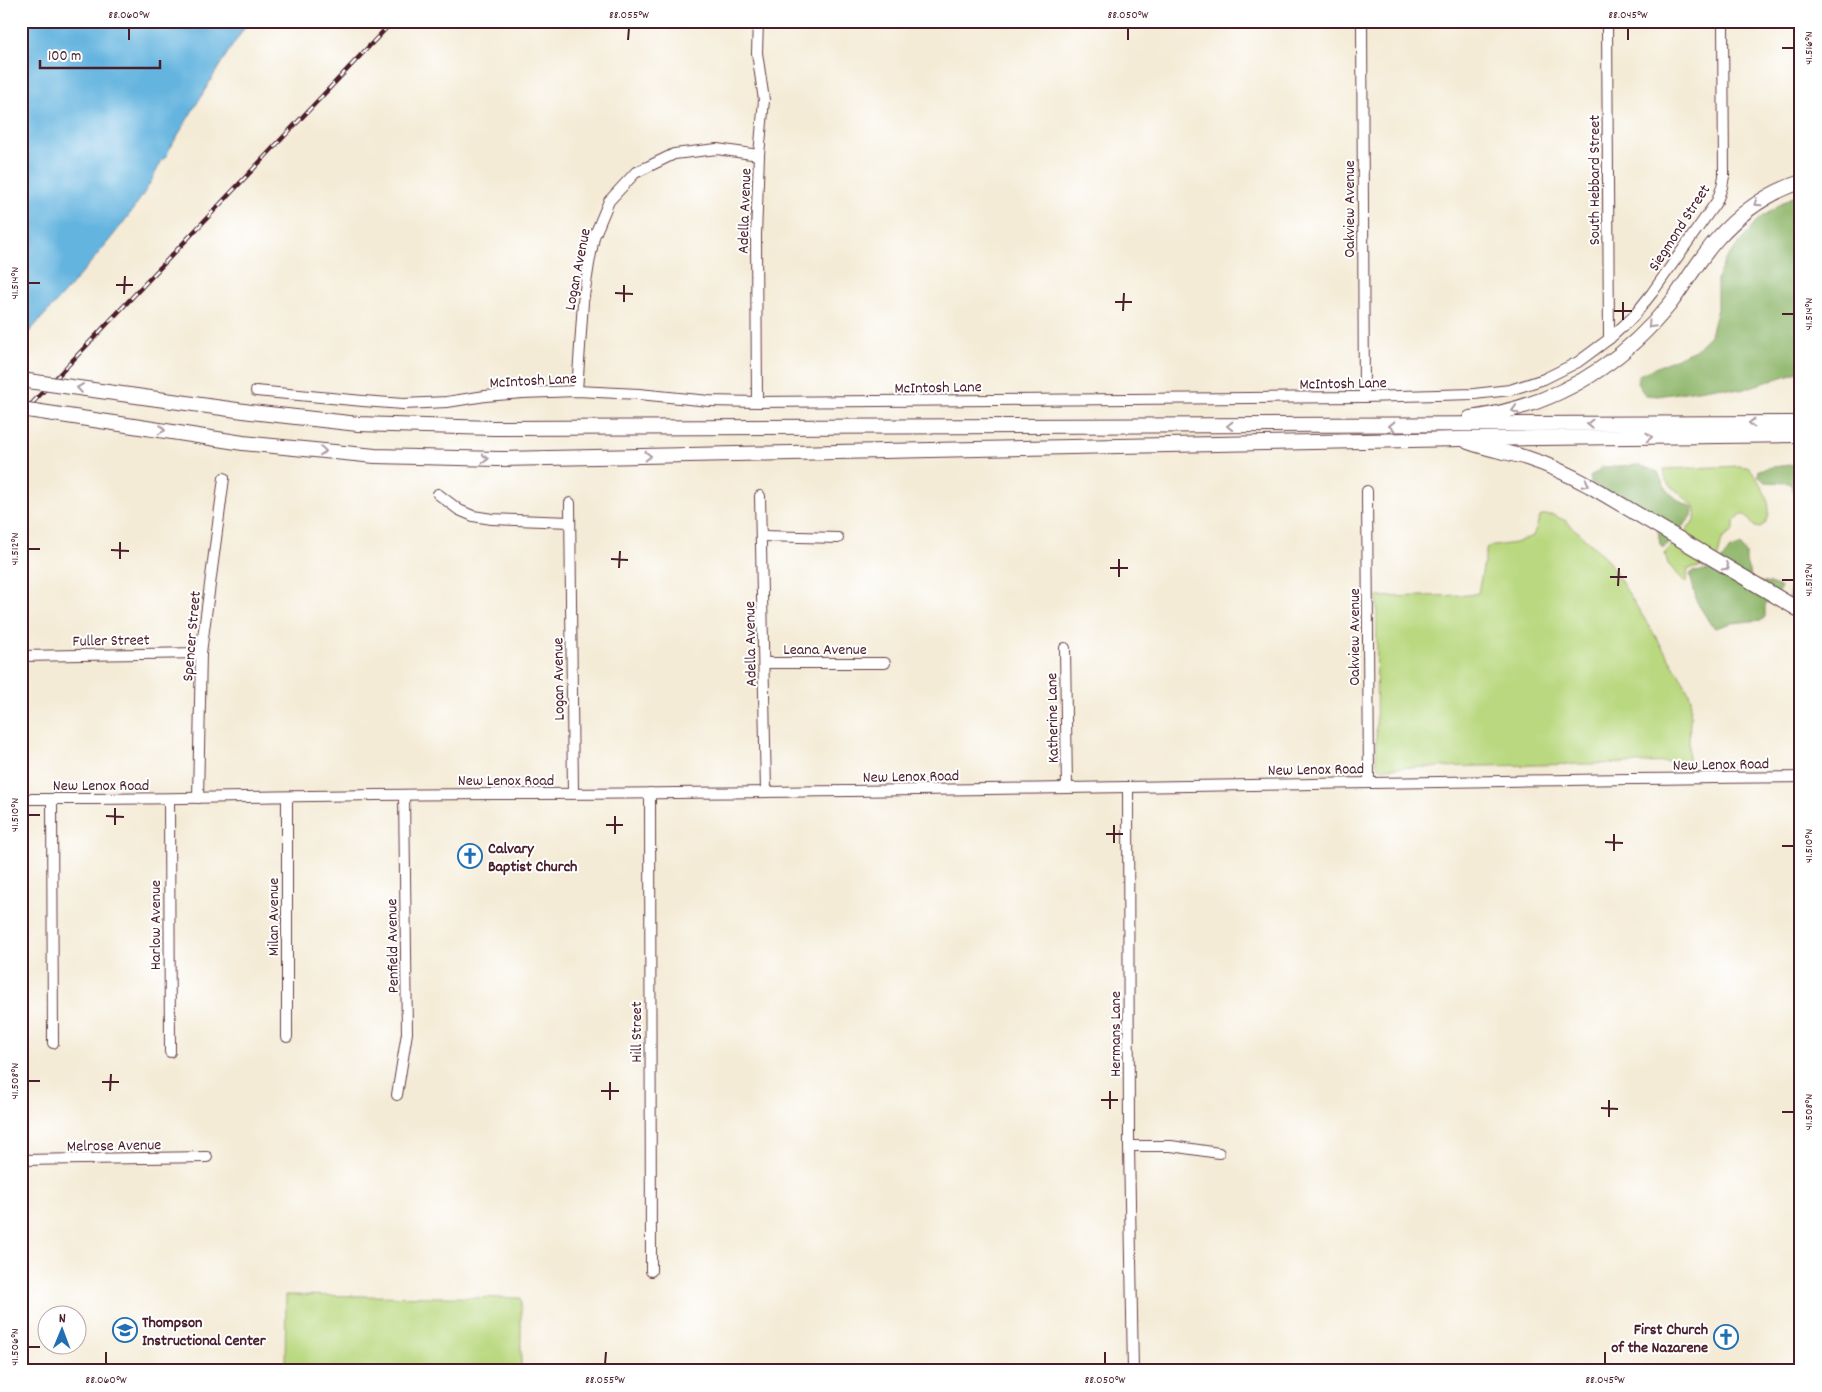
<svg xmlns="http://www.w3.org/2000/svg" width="1822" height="1392" viewBox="0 0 1822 1392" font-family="Dekko,sans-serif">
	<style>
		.green { fill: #b9d87f; stroke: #827c55 }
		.forest { fill: #92b86e; stroke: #6e6c4c }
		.water { fill: #64b4df; stroke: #576a85 }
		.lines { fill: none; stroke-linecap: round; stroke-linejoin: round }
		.minor-casing { stroke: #643e45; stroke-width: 12 }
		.highway-casing { stroke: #643e45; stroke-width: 16 }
		.minor { stroke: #fff; stroke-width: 10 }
		.highway { stroke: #fff; stroke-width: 14 }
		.rail-casing { stroke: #4a1f2b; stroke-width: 4.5 }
		.rail { stroke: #fff; stroke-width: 2.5; stroke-dasharray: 8; stroke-linecap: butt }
		.highway-bridge-casing { stroke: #643e45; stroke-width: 16; stroke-linecap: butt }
		.highway-bridge { stroke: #fff; stroke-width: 14 }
		.oneway { stroke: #ae9aa0 }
		.ticks { fill: none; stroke: #4a1f2b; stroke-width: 2 }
		.labels { text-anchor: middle; stroke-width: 4; stroke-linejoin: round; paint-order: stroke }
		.street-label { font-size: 16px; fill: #4a1f2b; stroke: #fff }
		.poi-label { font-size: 16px; font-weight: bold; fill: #4a1f2b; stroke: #fff; text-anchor: start }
		.neatline { fill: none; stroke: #4a1f2b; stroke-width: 2 }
		.ticks-label { font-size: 12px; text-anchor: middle; fill: #4a1f2b }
	</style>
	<rect width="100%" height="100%" fill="#fff"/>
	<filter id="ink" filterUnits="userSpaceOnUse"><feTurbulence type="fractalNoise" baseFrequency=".02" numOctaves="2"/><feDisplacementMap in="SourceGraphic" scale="10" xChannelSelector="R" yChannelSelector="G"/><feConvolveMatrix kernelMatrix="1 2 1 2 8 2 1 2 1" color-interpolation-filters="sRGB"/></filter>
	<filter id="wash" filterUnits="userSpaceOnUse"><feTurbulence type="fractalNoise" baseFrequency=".0096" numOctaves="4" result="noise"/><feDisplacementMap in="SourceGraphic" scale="20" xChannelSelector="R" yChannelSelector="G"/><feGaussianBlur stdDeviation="1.12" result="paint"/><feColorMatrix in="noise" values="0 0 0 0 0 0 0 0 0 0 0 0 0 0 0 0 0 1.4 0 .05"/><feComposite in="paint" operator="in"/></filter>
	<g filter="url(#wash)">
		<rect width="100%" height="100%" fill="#f4ebd6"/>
		<!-- green -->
		<g class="green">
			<path d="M 1741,466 L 1750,468 C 1760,483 1781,513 1760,528 L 1755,527 L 1745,515 L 1740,515 L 1734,522 L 1734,531 L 1722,539 L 1717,561 L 1712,565 L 1688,569 L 1686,583 L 1668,564 L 1665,553 L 1695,521 L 1696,508 L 1666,481 L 1664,469 Z"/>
			<polygon points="1541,515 1553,515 1566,521 1607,559 1684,682 1691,698 1688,762 1380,768 1376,763 1377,597 1469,595 1478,593 1487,547 1515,543 1533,536"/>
			<polygon points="286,1295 521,1298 521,1371 285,1371"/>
		</g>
		<!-- forest -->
		<g class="forest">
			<polygon points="1801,191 1801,371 1741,390 1717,387 1658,396 1645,395 1637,383 1639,375 1695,350 1710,335 1717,309 1717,279 1725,260 1759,219"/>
			<path d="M 1801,464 L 1801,522 L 1796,516 C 1796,504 1797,493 1789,483 L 1765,482 L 1758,476 L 1759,470 L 1772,467 Z"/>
			<path d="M 1639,465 L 1658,472 C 1664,490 1675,501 1693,507 L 1692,516 L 1663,548 L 1660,544 L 1657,523 L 1591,482 L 1590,477 L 1602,467 Z"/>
			<polygon points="1740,546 1746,553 1746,562 1752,580 1779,586 1781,589 1765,605 1765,617 1762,620 1732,623 1715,628 1711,625 1697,602 1690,575 1692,572 1706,571 1717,566 1730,549"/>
			<polygon points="1801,555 1801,602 1791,601 1789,597 1795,561"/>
		</g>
		<!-- water -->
		<path class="water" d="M 21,21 L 249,21 L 223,60 L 169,150 C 167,157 161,160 159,166 C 140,206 109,241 80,275 C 61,297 41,319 21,341 Z"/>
	</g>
	<g filter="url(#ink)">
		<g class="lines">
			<defs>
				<g id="minor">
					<polyline points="1362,21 1364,397"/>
					<polyline points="1607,21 1609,339"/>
					<polyline points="256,391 363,401 403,404 447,402 485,396 522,393 577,391 639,394 709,401 757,402 1364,397 1474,394 1510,390 1544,379 1578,362 1609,339 1633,317 1652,293 1717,201 1722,187 1724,176 1723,21"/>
					<polyline points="577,391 583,302 589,264 594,237 609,201 635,173 674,154 717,149 759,155"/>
					<polyline points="757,402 756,235 759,155 764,100 757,53 758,21"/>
					<polyline points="1367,491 1369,782"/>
					<polyline points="438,494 459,510 473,516 492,519 570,522"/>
					<polyline points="760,496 766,792"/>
					<polyline points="570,503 573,794"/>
					<polyline points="762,536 838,538"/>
					<polyline points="1065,648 1067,788"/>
					<polyline points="21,656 201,653"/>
					<polyline points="765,663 885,663"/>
					<polyline points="1128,787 1129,1146 1133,1371"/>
					<polyline points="650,793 651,1271"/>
					<polyline points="198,798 201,653 224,478"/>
					<polyline points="287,798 287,1037"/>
					<path d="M 21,799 C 179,800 337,794 495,794 C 930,793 1366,781 1801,777"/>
					<polyline points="52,799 53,1043"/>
					<polyline points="169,799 170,1052"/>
					<polyline points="397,1095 407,1033 404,795"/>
					<polyline points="1129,1146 1171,1146 1219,1153"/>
					<polyline points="21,1160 207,1157"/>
				</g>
				<g id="highway">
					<polyline points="129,395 251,412 358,424 493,428 1801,423"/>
					<path d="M 1470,418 C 1552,407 1618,368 1670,304 C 1686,283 1699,259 1717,239 C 1740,213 1767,193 1801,182"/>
					<polyline points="114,423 243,443 375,456 499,459 1460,439 1801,435"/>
					<path d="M 1468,442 C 1487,449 1507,452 1527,458 C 1549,465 1570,475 1590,486 L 1801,611"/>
				</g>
			</defs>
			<!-- minor casing -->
			<use href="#minor" class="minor-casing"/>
			<!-- highway casing -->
			<use href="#highway" class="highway-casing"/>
			<!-- minor -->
			<use href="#minor" class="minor"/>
			<!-- highway -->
			<use href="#highway" class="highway"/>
			<defs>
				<polyline id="rail" points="21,415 393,21"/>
			</defs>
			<!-- rail casing -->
			<use href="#rail" class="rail-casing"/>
			<!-- rail -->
			<use href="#rail" class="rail"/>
			<defs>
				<g id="highway-bridge">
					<polyline points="21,380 129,395"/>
					<polyline points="21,409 114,423"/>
				</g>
			</defs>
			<!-- highway-bridge casing -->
			<use href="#highway-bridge" class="highway-bridge-casing"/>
			<!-- highway-bridge -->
			<use href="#highway-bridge" class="highway-bridge"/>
		</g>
		<!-- one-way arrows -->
		<defs><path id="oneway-chevron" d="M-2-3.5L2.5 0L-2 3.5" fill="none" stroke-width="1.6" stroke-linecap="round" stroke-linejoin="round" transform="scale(1.25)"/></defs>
		<g class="oneway">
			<use href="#oneway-chevron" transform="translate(1757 203) rotate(146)"/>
			<use href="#oneway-chevron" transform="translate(1651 325) rotate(133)"/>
			<use href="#oneway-chevron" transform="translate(80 388) rotate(-172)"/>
			<use href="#oneway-chevron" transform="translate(1515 410) rotate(163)"/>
			<use href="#oneway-chevron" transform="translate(1752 423) rotate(180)"/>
			<use href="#oneway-chevron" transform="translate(1590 424) rotate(180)"/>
			<use href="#oneway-chevron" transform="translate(1230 426) rotate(180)"/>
			<use href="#oneway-chevron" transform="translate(1392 426) rotate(180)"/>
			<use href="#oneway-chevron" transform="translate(162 430) rotate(9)"/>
			<use href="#oneway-chevron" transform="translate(1649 437) rotate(-1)"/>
			<use href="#oneway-chevron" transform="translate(323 451) rotate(6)"/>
			<use href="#oneway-chevron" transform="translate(648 456) rotate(-1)"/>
			<use href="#oneway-chevron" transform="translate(485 459) rotate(2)"/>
			<use href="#oneway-chevron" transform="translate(1586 484) rotate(28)"/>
			<use href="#oneway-chevron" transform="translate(1726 567) rotate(31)"/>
		</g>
	</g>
	<!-- ticks -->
	<path class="ticks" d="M 129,40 L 129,28M 628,40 L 629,28M 1128,40 L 1128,28M 1628,40 L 1628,28M 1782,48 L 1794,48M 28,283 L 40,283M 116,285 L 133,285M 615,293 L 633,294M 124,294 L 125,276M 624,302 L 624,285M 1115,302 L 1132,302M 1123,311 L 1124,293M 1614,311 L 1632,311M 1782,314 L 1794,314M 1623,320 L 1623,302M 28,549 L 40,549M 111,550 L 129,551M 120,559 L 120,542M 611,559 L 628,560M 619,568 L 620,551M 1110,568 L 1128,568M 1119,577 L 1119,559M 1610,577 L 1627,577M 1782,580 L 1794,580M 1618,586 L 1619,568M 28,815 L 40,815M 106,816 L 124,817M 115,825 L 115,808M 606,825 L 623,825M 615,834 L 615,816M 1106,834 L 1123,834M 1605,842 L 1623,843M 1114,843 L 1114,825M 1782,846 L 1794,846M 1614,851 L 1614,834M 28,1081 L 40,1081M 102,1082 L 119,1082M 110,1091 L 111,1074M 601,1091 L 619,1091M 610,1100 L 610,1082M 1101,1100 L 1118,1100M 1601,1108 L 1618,1109M 1110,1109 L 1110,1091M 1782,1112 L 1794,1112M 1609,1117 L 1609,1100M 28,1347 L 40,1347M 106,1364 L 106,1352M 605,1364 L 606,1352M 1105,1364 L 1105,1352M 1605,1364 L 1605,1352"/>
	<!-- icons -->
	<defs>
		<symbol id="church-ring" viewBox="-11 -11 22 22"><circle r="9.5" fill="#fff" stroke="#1f6fb2" stroke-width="1.5"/><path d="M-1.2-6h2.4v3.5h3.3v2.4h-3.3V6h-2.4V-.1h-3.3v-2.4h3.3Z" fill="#1f6fb2"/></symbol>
		<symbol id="school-ring" viewBox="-11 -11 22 22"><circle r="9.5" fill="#fff" stroke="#1f6fb2" stroke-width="1.5"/><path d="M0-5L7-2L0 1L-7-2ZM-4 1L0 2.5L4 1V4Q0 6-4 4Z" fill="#1f6fb2"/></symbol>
	</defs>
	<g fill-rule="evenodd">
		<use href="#church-ring" x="456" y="842" width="28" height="28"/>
		<use href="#school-ring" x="111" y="1316" width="28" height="28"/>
		<use href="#church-ring" x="1712" y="1323" width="28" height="28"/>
	</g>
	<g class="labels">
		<!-- street labels -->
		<g class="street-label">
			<text transform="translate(1593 180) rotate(-90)" y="6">South Hebbard Street</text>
			<text transform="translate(1348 209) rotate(-90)" y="6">Oakview Avenue</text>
			<text transform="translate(743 211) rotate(-88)" y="6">Adella Avenue</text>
			<text transform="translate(1678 227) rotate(-57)" y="6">Siegmond Street</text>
			<text transform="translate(576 269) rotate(-79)" y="6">Logan Avenue</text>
			<text transform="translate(533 379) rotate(-3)" y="6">McIntosh Lane</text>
			<text transform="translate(1343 382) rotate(-1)" y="6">McIntosh Lane</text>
			<text transform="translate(938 386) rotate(-1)" y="6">McIntosh Lane</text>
			<text transform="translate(190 636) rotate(-85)" y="6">Spencer Street</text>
			<text transform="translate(1353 637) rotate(-90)" y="6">Oakview Avenue</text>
			<text transform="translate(111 639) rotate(-1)" y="6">Fuller Street</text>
			<text transform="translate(749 644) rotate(-91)" y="6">Adella Avenue</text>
			<text x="825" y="654">Leana Avenue</text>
			<text transform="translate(557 679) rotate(-91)" y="6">Logan Avenue</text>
			<text transform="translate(1051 718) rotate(-91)" y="6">Katherine Lane</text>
			<text transform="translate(1721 763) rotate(-1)" y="6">New Lenox Road</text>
			<text transform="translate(1316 768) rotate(-1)" y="6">New Lenox Road</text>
			<text transform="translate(911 775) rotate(-1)" y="6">New Lenox Road</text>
			<text x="506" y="785">New Lenox Road</text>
			<text x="101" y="790">New Lenox Road</text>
			<text transform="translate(272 917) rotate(-90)" y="6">Milan Avenue</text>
			<text transform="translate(154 925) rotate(-90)" y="6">Harlow Avenue</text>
			<text transform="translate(391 946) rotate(-91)" y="6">Penfield Avenue</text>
			<text transform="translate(635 1032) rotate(-90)" y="6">Hill Street</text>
			<text transform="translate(1114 1034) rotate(-90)" y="6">Hermans Lane</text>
			<text transform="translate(114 1144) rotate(-1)" y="6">Melrose Avenue</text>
		</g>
		<!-- poi labels -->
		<g class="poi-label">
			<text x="488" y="853">Calvary<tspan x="488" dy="18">Baptist Church</tspan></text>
			<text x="142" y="1327">Thompson<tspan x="142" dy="18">Instructional Center</tspan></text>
			<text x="1708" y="1334" text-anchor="end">First Church<tspan x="1708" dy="18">of the Nazarene</tspan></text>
		</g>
	</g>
	<!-- margin -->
	<rect width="1822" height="1392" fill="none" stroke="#fff" stroke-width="55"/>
	<!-- north arrow -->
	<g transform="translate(62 1330) rotate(1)"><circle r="24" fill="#ffffff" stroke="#b7a5aa"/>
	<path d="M0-4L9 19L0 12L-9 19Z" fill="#1f6fb2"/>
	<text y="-8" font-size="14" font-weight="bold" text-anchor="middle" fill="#4a1f2b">N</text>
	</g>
	<!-- scale -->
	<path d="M40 60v8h120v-8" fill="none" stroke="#4a1f2b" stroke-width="2.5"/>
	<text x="48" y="60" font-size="15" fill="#4a1f2b" stroke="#ffffff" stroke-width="4" paint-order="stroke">100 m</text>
	<rect x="28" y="28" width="1766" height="1336" class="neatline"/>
	<g class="ticks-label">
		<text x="129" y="18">88.060°W</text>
		<text x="629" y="18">88.055°W</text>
		<text x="1128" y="18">88.050°W</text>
		<text x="1628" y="18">88.045°W</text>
		<text transform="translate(1808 48) rotate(-90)" y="4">41.516°N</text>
		<text transform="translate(14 283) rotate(-90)" y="4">41.514°N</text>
		<text transform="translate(1808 314) rotate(-90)" y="4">41.514°N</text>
		<text transform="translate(14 549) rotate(-90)" y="4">41.512°N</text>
		<text transform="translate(1808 580) rotate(-90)" y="4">41.512°N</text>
		<text transform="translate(14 815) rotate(-90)" y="4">41.510°N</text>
		<text transform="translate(1808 846) rotate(-90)" y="4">41.510°N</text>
		<text transform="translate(14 1081) rotate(-90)" y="4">41.508°N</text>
		<text transform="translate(1808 1112) rotate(-90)" y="4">41.508°N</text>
		<text transform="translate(14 1347) rotate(-90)" y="4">41.506°N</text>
		<text x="106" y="1383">88.060°W</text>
		<text x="605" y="1383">88.055°W</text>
		<text x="1105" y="1383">88.050°W</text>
		<text x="1605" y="1383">88.045°W</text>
	</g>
</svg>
